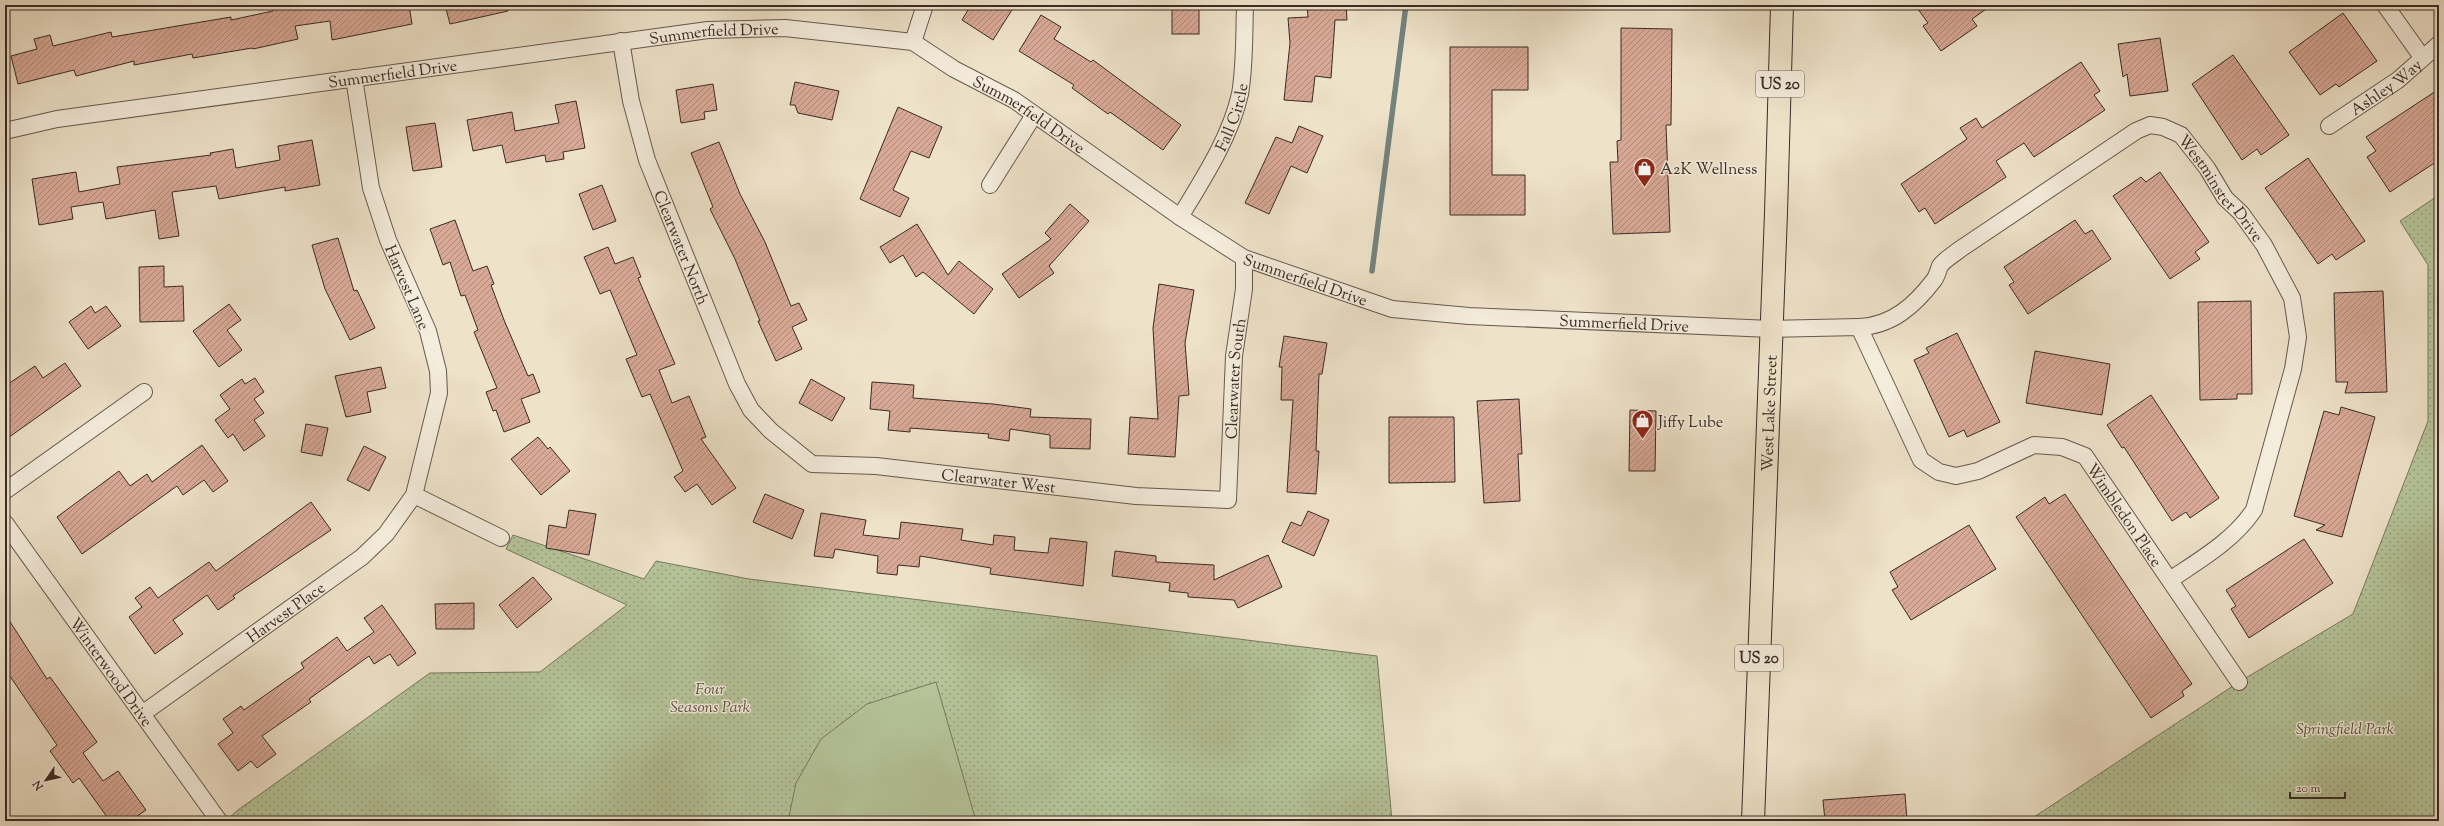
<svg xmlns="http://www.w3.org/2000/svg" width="2444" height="826" viewBox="0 0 2444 826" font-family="'Sorts Mill Goudy',serif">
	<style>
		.green { fill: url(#green-dots); stroke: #777860 }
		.pitch { fill: #b5c499; stroke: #777860 }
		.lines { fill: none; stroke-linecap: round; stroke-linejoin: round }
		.stream { stroke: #73837e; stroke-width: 5.5 }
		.building { fill: url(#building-hatch); stroke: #392b26 }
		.street-casing { stroke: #66594f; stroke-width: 18 }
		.primary-casing { stroke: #392b26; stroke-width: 24 }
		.street { stroke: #f4ecdc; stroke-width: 16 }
		.primary { stroke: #eee2c9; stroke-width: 22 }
		.labels { text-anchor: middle; stroke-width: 3; stroke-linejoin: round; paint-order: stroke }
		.shield { fill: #f4ecdc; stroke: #71655d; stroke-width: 1 }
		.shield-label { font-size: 15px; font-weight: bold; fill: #392b26 }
		.street-label { font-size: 16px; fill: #392b26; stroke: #f4ecdc }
		.poi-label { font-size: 16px; fill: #392b26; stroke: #f4ecdc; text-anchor: start }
		.park-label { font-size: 16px; font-style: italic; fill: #585143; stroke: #f4ecdc }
	</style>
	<defs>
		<pattern id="green-dots" width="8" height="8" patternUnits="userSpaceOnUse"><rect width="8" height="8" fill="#b5c499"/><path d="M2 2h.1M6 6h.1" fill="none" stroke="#949f7d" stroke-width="1.8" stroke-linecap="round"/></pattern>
		<pattern id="building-hatch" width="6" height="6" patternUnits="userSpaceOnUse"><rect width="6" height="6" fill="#d9a997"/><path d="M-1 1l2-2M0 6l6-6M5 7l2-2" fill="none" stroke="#b18a7b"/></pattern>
	</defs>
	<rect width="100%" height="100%" fill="#eee2c9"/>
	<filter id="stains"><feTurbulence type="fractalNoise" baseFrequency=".005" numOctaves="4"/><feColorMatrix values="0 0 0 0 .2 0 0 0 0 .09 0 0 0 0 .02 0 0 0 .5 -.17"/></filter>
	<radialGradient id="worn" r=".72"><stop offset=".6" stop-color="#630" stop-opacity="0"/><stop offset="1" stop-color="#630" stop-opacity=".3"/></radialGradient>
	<!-- green -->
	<g class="green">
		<polygon points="2439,195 2439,821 2028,821 2239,682 2353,614 2428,421 2428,265 2400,221"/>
		<polygon points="513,535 644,579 656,561 749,579 1377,656 1392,821 233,821 230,817 238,810 430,673 540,672 627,605 506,549"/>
	</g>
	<!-- pitch -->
	<polygon class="pitch" points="936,682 976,821 788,821 796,783 821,739 867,704"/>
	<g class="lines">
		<!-- stream -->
		<polyline class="stream" points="1372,271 1406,5"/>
	</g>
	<!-- building -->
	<g class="building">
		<polygon points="272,5 409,5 412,24 332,40 330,21 295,26 298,39 253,49 252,48 193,58 192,54 134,65 134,61 76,76 74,70 18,84 11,56 37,49 34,39 50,35 53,46 111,32 112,37 231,17 231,20 273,11"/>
		<polygon points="445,5 507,5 508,11 450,24"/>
		<polygon points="971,5 1015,5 993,40 962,20"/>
		<rect x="1172" y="5" width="27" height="29"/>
		<polygon points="1307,5 1346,5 1347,20 1335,20 1331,78 1315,76 1312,102 1284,100 1290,43 1288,18 1308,17"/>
		<polygon points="1915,5 1992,5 1972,19 1977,26 1941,51 1923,26 1928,23"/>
		<polygon points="2343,13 2377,61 2339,87 2336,84 2320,95 2289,52"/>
		<polygon points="1041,15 1061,27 1054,39 1091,62 1093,60 1181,125 1163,150 1110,112 1108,114 1072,88 1074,85 1019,51"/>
		<polygon points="1621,28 1672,29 1671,125 1666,125 1670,232 1613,234 1610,162 1618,162 1617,141 1621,140"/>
		<polygon points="2160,38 2168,91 2130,96 2127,74 2123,77 2118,44"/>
		<polygon points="1450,47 1528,47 1528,90 1492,90 1492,175 1525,175 1525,215 1450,215"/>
		<polygon points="2233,55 2289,135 2261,155 2257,149 2242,160 2192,84"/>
		<polygon points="2081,62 2100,91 2094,95 2105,110 2034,157 2024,143 1996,161 2006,177 1935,224 1925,208 1919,212 1901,184 1967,139 1960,128 1976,118 1982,128"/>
		<polygon points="795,82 839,91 832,120 798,113 795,105 790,105"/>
		<polygon points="713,84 717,110 704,112 705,119 681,123 676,90"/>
		<polygon points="2439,89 2439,160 2390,192 2367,157 2376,151 2366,137"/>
		<polygon points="576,101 585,148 563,152 564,159 546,162 545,155 506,163 502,145 473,151 467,120 512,112 515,131 559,123 555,105"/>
		<polygon points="898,107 942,127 929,158 911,151 893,190 909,198 900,217 860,199"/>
		<polygon points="435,123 442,167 413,171 406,127"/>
		<polygon points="1299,126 1323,136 1307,173 1291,166 1269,214 1245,203 1276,137 1292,143"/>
		<polygon points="312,140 320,185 285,191 285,187 219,199 216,186 172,192 179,236 159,239 155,210 106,219 103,202 71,207 73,219 39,225 32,179 76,172 79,192 120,184 117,167 211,155 210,153 233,149 236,168 280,160 278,146"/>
		<polygon points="719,142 740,194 765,242 791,306 799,303 807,320 792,327 802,349 776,361 758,321 760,321 735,259 710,209 713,207 691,153"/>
		<polygon points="2308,158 2365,241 2336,260 2332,254 2318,264 2265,188"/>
		<polygon points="2160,172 2209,242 2195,252 2200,259 2170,279 2113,196 2141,177 2146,182"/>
		<polygon points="602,185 616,221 593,230 579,194"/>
		<polygon points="1070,204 1089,221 1049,266 1054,273 1019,298 1002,274 1051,239 1045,233"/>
		<polygon points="455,220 473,271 487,266 494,284 491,285 504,320 528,376 533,374 540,392 521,399 530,422 504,432 496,410 493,411 486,392 497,388 474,332 478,330 465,295 461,296 450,262 443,265 430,229"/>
		<polygon points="2075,220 2085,234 2092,230 2111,259 2028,314 2009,285 2014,282 2004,267"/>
		<polygon points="917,224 948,275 959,261 993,289 974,314 923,272 916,277 903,255 890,263 880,247"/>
		<polygon points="338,238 354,291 357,290 375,328 350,340 325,289 312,245"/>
		<polygon points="608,247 615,264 633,257 641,277 638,278 675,364 659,370 672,403 689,396 706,437 701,439 736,488 712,505 697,484 685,492 674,477 683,471 650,394 642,397 626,359 637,355 610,290 600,294 584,257"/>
		<polygon points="164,266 164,287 183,286 184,321 140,322 139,267"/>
		<polygon points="1159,284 1194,290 1185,343 1189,395 1179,396 1175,457 1128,454 1130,417 1158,419 1153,328"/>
		<polygon points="2383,291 2387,392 2345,393 2348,382 2336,382 2334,293"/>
		<polygon points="2251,301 2252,394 2237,394 2237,399 2200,400 2198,302"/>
		<polygon points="229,304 241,320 227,330 242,350 219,367 193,331"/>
		<polygon points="91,306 95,313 106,306 121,326 88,349 69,322"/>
		<polygon points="1957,333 2000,422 1967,437 1964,430 1949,437 1914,360 1929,353 1926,348"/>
		<polygon points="1284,336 1327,343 1322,374 1319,374 1316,451 1319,451 1316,494 1287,492 1293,400 1281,400 1282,367 1279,367"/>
		<polygon points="2035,351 2110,364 2102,415 2026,403"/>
		<polygon points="65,363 81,386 5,440 5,386 35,366 43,378"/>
		<polygon points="381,367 386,388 367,392 371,412 346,417 335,376"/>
		<polygon points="255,378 264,392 254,399 264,413 254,420 265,436 244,451 233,434 228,438 215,420 230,409 220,395 242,379 245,384"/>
		<polygon points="811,379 845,398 832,421 799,403"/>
		<polygon points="872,382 914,385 913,398 993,404 1031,409 1030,417 1091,419 1090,449 1050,448 1050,435 1010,429 1009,441 988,438 989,434 910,428 910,432 888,430 890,411 870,409"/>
		<polygon points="2151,395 2219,498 2190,518 2186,512 2172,521 2124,447 2122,448 2107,425"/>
		<polygon points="1519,399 1522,454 1518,454 1520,501 1484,503 1477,401"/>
		<polygon points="2341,407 2375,417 2342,537 2316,530 2325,525 2294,516 2324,411 2339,415"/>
		<polygon points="1630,410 1656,411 1655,471 1629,471"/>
		<polygon points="1389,417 1454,417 1455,482 1389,483"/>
		<polygon points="306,424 328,428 322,456 301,452"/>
		<polygon points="538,437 548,449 550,447 570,471 541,495 511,459"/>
		<polygon points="202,445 228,481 213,492 204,480 183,495 177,486 82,554 57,517 119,471 130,486 147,474 152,482"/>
		<polygon points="364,446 386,457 369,491 347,480"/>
		<polygon points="765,494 804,510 792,539 753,522"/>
		<polygon points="2065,494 2192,684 2182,691 2184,696 2151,718 2016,517 2045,497 2049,504"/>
		<polygon points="311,502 331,530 233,596 235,598 218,610 207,595 173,620 183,634 155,654 129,617 142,607 135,598 150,587 158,598 209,562 216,571"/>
		<polygon points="569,510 596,514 589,555 546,548 549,525 566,528"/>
		<polygon points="1308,511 1329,520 1314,556 1282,542 1291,522 1301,526"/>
		<polygon points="821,513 866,520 863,535 899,539 901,522 963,529 961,540 993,545 994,535 1015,537 1014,550 1048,553 1050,538 1087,542 1083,586 990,574 991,568 920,556 919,567 898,565 897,575 877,573 878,556 835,549 833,558 814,556"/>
		<polygon points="1969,525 1996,569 1911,620 1892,590 1898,587 1890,572"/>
		<polygon points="2304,539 2333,583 2249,638 2231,609 2236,606 2226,590"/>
		<polygon points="1115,551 1156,556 1156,562 1214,565 1214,580 1268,555 1282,587 1238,608 1234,600 1188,597 1188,593 1169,591 1170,583 1112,576"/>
		<polygon points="533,577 552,599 517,628 499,605"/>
		<polygon points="474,603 474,629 436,629 435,604"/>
		<polygon points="382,605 416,653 398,666 390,654 374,664 369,656 309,699 311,702 262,736 276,754 257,768 251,761 238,771 218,744 233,733 223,719 241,706 244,710 304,668 301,663 337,637 347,651 374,632 364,618"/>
		<polygon points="5,614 47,679 50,677 97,742 83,753 103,781 118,771 146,810 130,821 110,821 79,778 73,783 50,751 57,745 5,669"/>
		<polygon points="1905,794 1907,821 1825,821 1823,800"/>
	</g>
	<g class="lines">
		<defs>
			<g id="street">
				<polyline points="2385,5 2422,57"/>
				<path id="s1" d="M 621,41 L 631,101 L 647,160 L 737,384 L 751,410 L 771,431 L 812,464 L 876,466 L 1136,496 L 1228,500 L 1234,356 L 1244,289 L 1244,258"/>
				<polyline points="913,42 925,5"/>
				<path id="s2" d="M 2329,126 L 2398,80 L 2439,44"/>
				<path id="s3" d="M 5,131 L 57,119 L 708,30 L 785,28 L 913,42 L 954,69 L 1014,100 L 1180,217 L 1244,258 L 1392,309 L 1469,316 L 1771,329 L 1859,327 L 1921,460 L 1939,472 L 1956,476 L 1978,471 L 2034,445 L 2062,447 L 2085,456 L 2239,682"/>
				<polyline points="990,185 1034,115"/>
				<path id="s4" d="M 1180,217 C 1203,179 1230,138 1240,94 C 1245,65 1244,34 1245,5"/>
				<path id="s5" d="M 1859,327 C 1892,326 1915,305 1934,280 C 1937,276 1938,271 1940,266 C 1944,260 1953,255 1959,250 L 2136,131 L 2150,125 L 2163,127 L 2181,135 L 2207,168 L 2225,198 L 2241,213 L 2264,245 L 2292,298 L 2298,337 L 2293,369 L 2254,510 C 2233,541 2201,559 2170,580"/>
				<polyline points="5,491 144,392"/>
				<polyline points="414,495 501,538"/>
				<path id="s6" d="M 5,523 L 219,821"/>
				<path id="s7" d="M 142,714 L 362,557 L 386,534 L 414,495 L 439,393 L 438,371 L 428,331 L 388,240 L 371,188 L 354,78"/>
			</g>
			<g id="primary">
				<path id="s8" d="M 1753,821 L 1776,213 L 1782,5"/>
			</g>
		</defs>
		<!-- street casing -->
		<use href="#street" class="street-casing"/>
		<!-- primary casing -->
		<use href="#primary" class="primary-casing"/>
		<!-- street -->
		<use href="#street" class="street"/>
		<!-- primary -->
		<use href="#primary" class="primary"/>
	</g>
	<!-- icons -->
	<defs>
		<symbol id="shop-pin" viewBox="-11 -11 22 30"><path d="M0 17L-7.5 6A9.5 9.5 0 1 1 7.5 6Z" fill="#8f2418" stroke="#f4ecdc"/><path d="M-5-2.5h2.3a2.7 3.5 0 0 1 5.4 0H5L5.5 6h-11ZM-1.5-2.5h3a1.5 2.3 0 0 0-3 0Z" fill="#fff"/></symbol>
	</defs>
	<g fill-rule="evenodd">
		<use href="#shop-pin" x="1632" y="156" width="25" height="34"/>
		<use href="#shop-pin" x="1630" y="408" width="25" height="34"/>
	</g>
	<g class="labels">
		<!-- shield labels -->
		<g class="shield">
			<rect x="1756" y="71" width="48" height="26" rx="3"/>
			<rect x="1735" y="645" width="48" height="26" rx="3"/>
		</g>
		<g class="shield-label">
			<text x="1780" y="89">US 20</text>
			<text x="1759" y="663">US 20</text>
		</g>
		<!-- street labels -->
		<g class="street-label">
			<text dy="6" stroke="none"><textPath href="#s3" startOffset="716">Summerfield Drive</textPath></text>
			<text dy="6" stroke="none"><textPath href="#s3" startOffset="392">Summerfield Drive</textPath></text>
			<text dy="6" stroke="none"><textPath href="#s2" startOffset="69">Ashley Way</textPath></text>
			<text dy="6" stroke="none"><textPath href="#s3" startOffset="1053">Summerfield Drive</textPath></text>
			<text dy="6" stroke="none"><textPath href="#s4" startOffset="113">Fall Circle</textPath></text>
			<text dy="6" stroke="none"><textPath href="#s5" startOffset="460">Westminster Drive</textPath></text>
			<text dy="6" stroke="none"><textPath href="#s1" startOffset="216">Clearwater North</textPath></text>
			<text dy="6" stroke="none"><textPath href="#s3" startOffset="1377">Summerfield Drive</textPath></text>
			<text transform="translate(408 287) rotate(67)" y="6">Harvest Lane</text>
			<text dy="6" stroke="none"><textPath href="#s3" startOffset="1701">Summerfield Drive</textPath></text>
			<text dy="6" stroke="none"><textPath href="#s1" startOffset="1014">Clearwater South</textPath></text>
			<text dy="6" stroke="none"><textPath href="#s8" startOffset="408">West Lake Street</textPath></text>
			<text dy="6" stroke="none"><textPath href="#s1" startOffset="662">Clearwater West</textPath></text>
			<text dy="6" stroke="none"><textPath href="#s3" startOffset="2330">Wimbledon Place</textPath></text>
			<text dy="6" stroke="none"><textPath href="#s7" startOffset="176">Harvest Place</textPath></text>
			<text dy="6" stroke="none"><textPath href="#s6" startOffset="183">Winterwood Drive</textPath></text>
		</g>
		<!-- poi labels -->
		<g class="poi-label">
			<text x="1660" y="174">A2K Wellness</text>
			<text x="1658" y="427">Jiffy Lube</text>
		</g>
		<!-- park labels -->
		<g class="park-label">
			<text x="710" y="694">Four<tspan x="710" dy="18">Seasons Park</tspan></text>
			<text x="2345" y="734">Springfield Park</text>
		</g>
	</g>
	<!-- margin -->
	<rect width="2444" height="826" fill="none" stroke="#eee2c9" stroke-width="20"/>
	<rect x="6" y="6" width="2432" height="814" fill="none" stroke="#392b26" stroke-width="2"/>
	<rect x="10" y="10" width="2424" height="806" fill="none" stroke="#392b26"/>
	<!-- north arrow -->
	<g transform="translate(46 780) rotate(236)" stroke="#f4ecdc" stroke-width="3" paint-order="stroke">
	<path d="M0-3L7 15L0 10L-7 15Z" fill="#392b26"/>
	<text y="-6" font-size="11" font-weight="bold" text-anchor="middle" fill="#392b26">N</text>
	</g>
	<!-- scale -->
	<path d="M2290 792v6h55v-6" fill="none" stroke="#392b26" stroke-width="2"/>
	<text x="2296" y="792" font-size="12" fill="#392b26" stroke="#f4ecdc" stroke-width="3" paint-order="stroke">20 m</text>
	<rect width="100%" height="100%" filter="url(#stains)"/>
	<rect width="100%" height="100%" fill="url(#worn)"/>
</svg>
